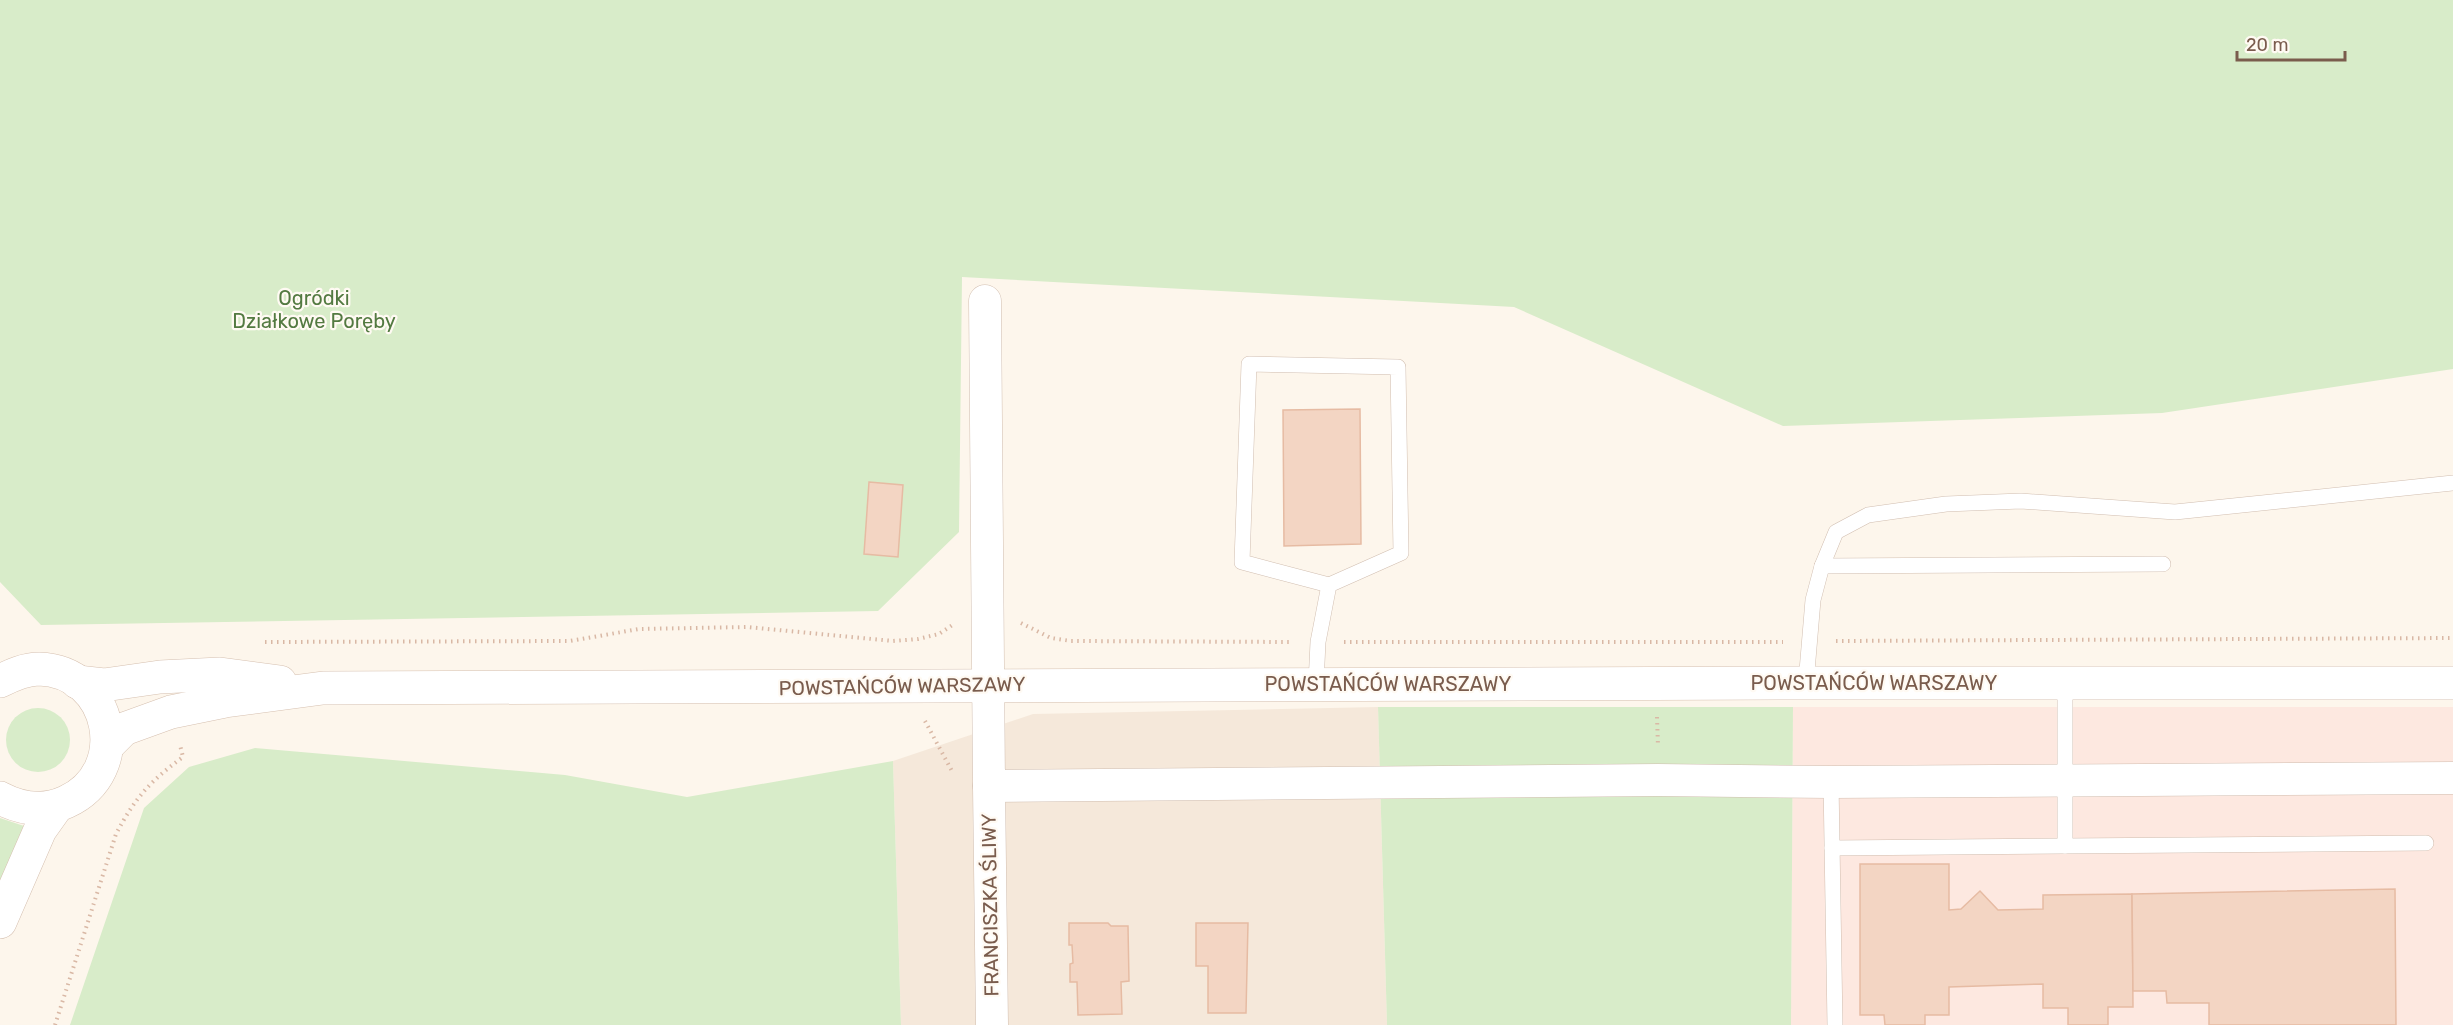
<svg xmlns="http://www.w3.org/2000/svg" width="2453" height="1025" viewBox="0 0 2453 1025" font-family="Rubik,sans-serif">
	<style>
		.residential { fill: #f5e8da }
		.commercial { fill: #fde8e0 }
		.green { fill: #d8ecc9 }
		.building { fill: #f3d5c3; stroke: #e6bba3; stroke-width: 1.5 }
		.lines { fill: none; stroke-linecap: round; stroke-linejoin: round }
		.lane-casing { stroke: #d1beb0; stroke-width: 16 }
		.street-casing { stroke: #d1beb0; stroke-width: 33 }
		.secondary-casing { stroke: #d6c0b0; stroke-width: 34 }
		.path { stroke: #d9b8a5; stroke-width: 4; stroke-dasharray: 1.5 4.5; stroke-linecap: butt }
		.lane { stroke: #fff; stroke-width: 15 }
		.street { stroke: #fff; stroke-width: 32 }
		.secondary { stroke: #fff; stroke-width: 33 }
		.labels { text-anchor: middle; stroke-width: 4.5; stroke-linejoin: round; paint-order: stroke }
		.park-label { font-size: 20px; fill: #537a41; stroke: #fffaf3 }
		.street-label { font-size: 20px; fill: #7a5c4d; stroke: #fffaf3 }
	</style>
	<rect width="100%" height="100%" fill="#fdf6ec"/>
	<!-- residential -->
	<polygon class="residential" points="1378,707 1387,1025 901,1025 893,761 1033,714"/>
	<!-- commercial -->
	<polygon class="commercial" points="1793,707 2453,707 2453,1025 1791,1025"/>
	<!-- green -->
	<g class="green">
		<polygon points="0,0 2453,0 2453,369 2162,413 1783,426 1514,307 962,277 959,532 878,611 41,625 0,582"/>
		<polygon points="1378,707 1793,707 1791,1025 1387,1025"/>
		<circle cx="38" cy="740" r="32"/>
		<polygon points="255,748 565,775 687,797 893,761 901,1025 70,1025 144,808 189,767"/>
		<polygon points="0,818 24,826 0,881"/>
	</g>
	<!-- building -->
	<g class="building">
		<polygon points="1360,409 1361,544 1284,546 1283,410"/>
		<polygon points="869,482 903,485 898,557 864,554"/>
		<polygon points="1860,864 1949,864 1949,910 1961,909 1980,891 1998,910 2043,909 2043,895 2132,894 2133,1007 2108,1007 2108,1025 2068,1025 2068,1008 2043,1008 2043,984 1949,987 1949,1015 1925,1015 1925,1025 1885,1025 1884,1015 1860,1015"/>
		<polygon points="2395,889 2396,1025 2209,1025 2209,1003 2167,1003 2166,991 2133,991 2132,894"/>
		<polygon points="1069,923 1108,923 1111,926 1128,926 1129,981 1121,982 1122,1014 1078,1015 1077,982 1070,982 1070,964 1073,963 1072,945 1069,945"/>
		<polygon points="1196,923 1248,923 1246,1013 1208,1013 1208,966 1196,966"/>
	</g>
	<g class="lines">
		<defs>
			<g id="lane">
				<polyline points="1822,566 2163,564"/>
				<polyline points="1806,683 1813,600 1822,566 1836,532 1868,515 1946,504 2021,501 2175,512 2453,483"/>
				<polyline points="1316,684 1318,642 1329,585 1401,553 1398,367 1249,364 1242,562 1329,585"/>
				<polyline points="1831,782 1835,1025"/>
				<polyline points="2065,846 2065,683"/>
				<polyline points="1832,848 2426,843"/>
			</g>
			<g id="street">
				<polyline points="985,301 989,786 1658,780 1831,782 2453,778"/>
				<polyline points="989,786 992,1025"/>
			</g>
			<g id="secondary">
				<path d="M 0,681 C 12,675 25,669 39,669 C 113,671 133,772 66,802 C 44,812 21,809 0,798"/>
				<polyline points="77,682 104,685 160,677 220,674 280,682"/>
				<polyline points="107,746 124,729 171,712 225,701 323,688 1806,683 2453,683"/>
				<polyline points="0,922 40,830 57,806"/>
			</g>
		</defs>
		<!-- lane casing -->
		<use href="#lane" class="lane-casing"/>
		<!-- street casing -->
		<use href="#street" class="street-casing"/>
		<!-- secondary casing -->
		<use href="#secondary" class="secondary-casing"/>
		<!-- path -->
		<g class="path">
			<polyline points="1021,623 1051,638 1071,641 1291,642"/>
			<polyline points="1836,641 2453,638"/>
			<polyline points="265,642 570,641 639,629 747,627 893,641 918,639 939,634 954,624"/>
			<polyline points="1344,642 1783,642"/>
			<polyline points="1657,717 1658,746"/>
			<polyline points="925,721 953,773"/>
			<path d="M 55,1025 L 116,834 C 135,798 150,781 183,757 L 180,745"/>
		</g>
		<!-- lane -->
		<use href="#lane" class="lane"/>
		<!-- street -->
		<use href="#street" class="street"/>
		<!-- secondary -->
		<use href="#secondary" class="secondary"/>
	</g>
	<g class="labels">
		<!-- park labels -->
		<g class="park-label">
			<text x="314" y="305">Ogródki<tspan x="314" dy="23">Działkowe Poręby</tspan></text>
		</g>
		<!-- street labels -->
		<g class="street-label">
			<text x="1874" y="690">POWSTAŃCÓW WARSZAWY</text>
			<text x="1388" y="691">POWSTAŃCÓW WARSZAWY</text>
			<text transform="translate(902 686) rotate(-1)" y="7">POWSTAŃCÓW WARSZAWY</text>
			<text transform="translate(990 905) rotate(-91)" y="7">FRANCISZKA ŚLIWY</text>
		</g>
	</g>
	<!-- scale -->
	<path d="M2237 51v9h108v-9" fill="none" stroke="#7a5c4d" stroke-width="3"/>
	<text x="2246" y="51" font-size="18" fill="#7a5c4d" stroke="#fffaf3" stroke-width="4.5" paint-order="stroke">20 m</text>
</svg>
